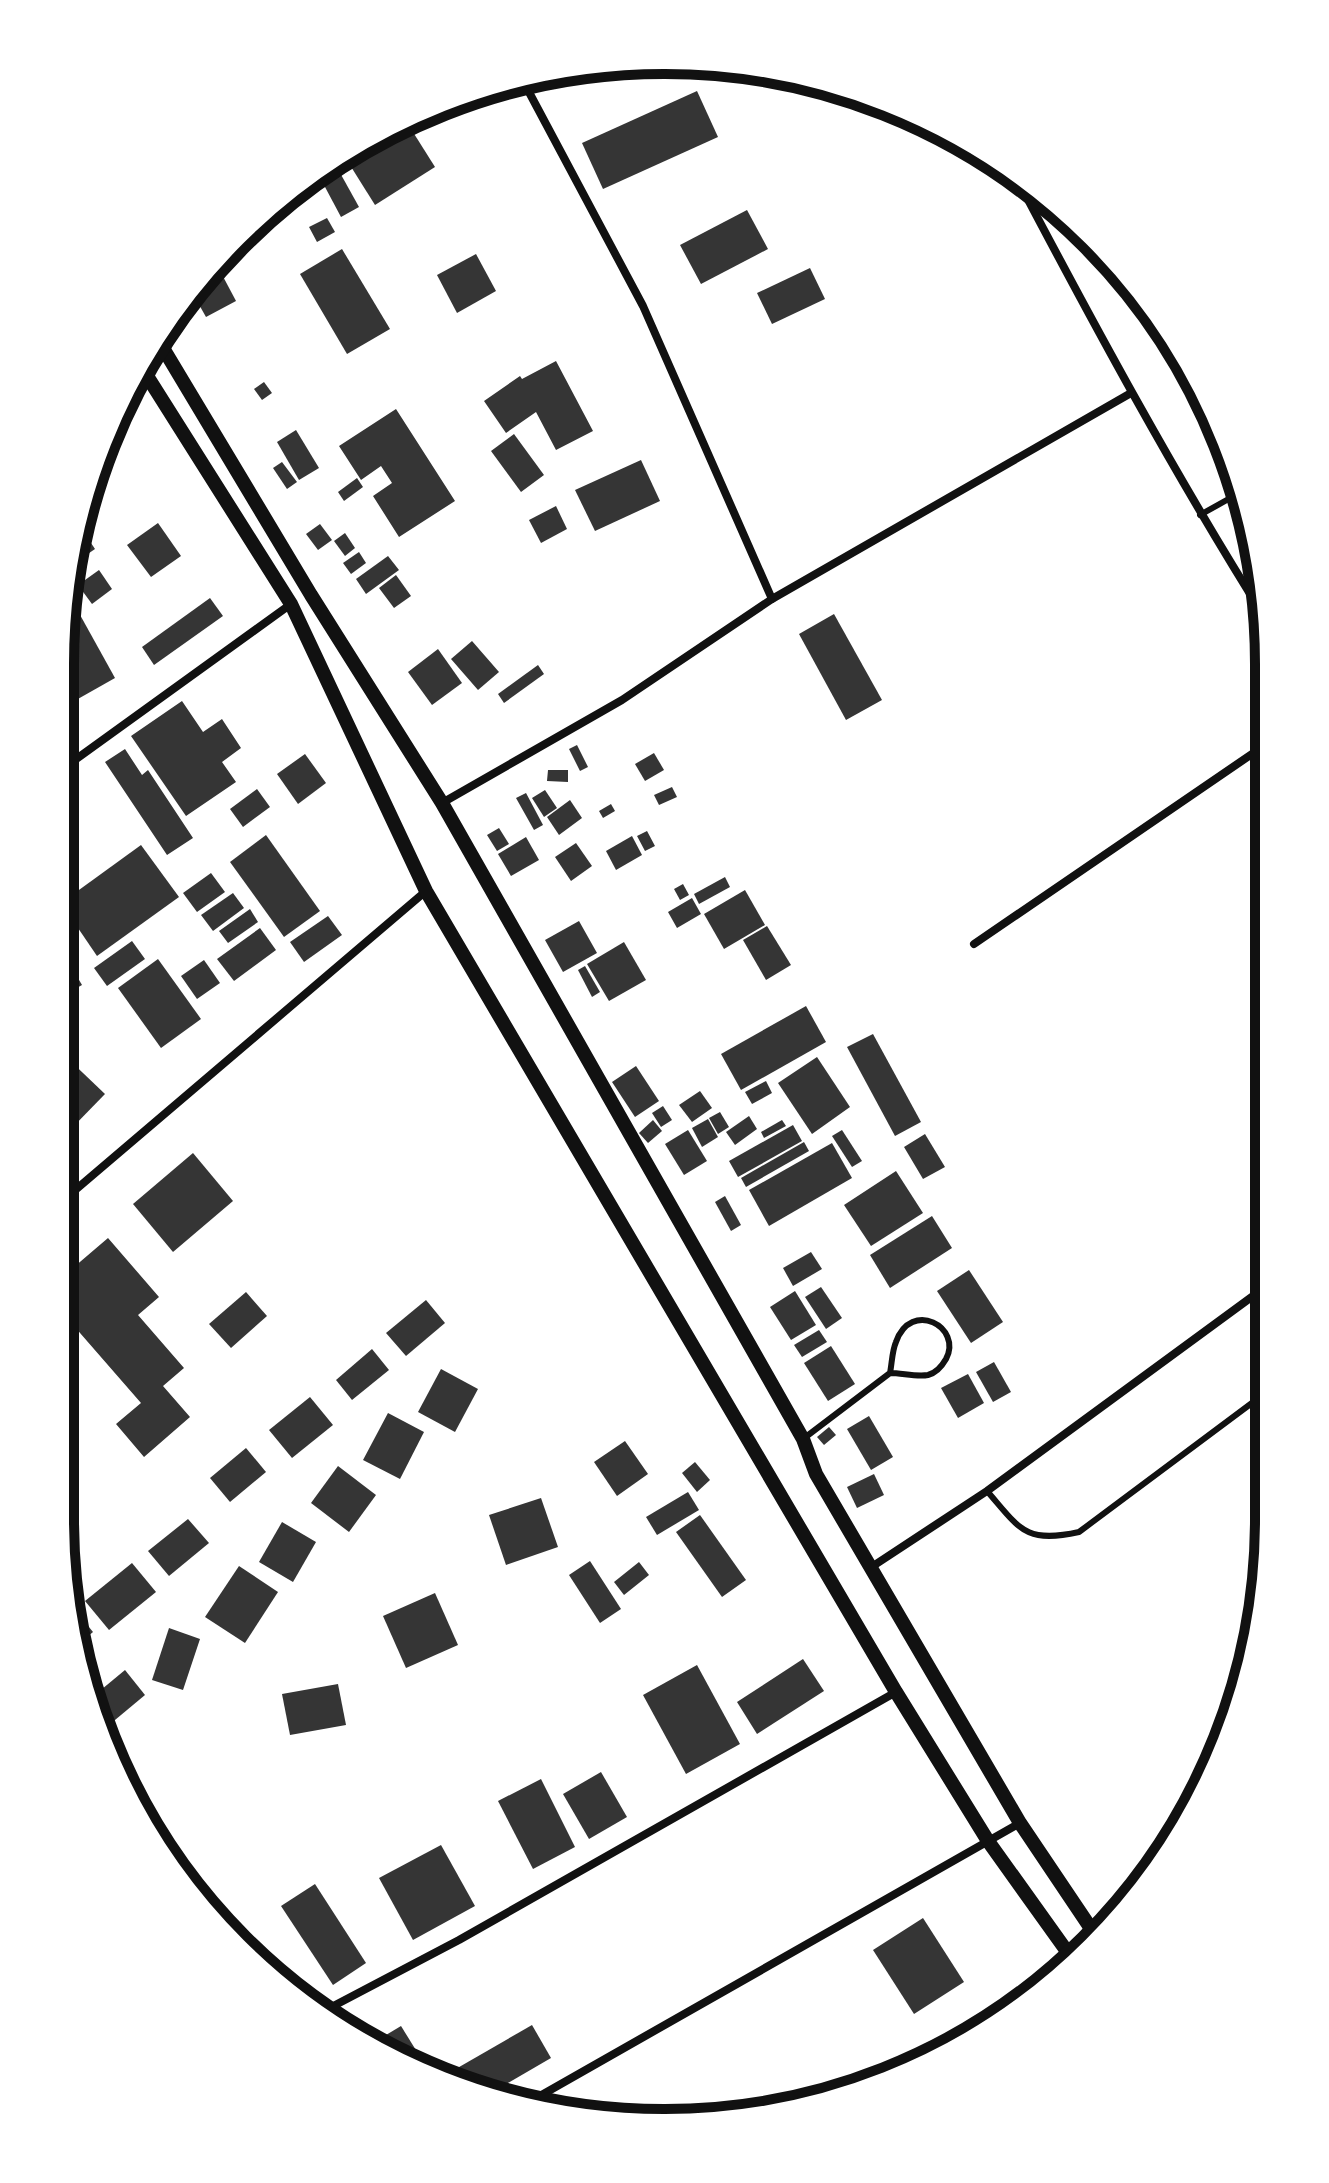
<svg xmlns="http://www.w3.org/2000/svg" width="1329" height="2183" viewBox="0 0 1329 2183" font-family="'Roboto Condensed',sans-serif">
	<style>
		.building { fill: #353535 }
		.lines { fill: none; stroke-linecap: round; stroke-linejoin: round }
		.service { stroke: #111; stroke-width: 6 }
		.minor { stroke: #111; stroke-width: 8 }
		.tertiary { stroke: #111; stroke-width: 14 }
		.rim { fill: none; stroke: #111; stroke-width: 10 }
	</style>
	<rect width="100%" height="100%" fill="#fff"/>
	<!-- building -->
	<g class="building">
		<polygon points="697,91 718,137 603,189 582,143"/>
		<polygon points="406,121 435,167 375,205 343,154"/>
		<polygon points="334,162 359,207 341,217 317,172"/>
		<polygon points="298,187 302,196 289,202 287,196"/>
		<polygon points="747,210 768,249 701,284 680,245"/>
		<polygon points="327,218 335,232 317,242 309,227"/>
		<polygon points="342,249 390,329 347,354 300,274"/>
		<polygon points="476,254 496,291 457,313 437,275"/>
		<polygon points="810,268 825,299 772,324 757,293"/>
		<polygon points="219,269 236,301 206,317 192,292 207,274"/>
		<polygon points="556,361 593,431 556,450 536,412 506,433 484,401 520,376 522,379"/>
		<polygon points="264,382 272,393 262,400 254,389"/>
		<polygon points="396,409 455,501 399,537 373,496 392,483 381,466 361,480 339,446"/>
		<polygon points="296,430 319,468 299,480 277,442"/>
		<polygon points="514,434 544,475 521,492 491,451"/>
		<polygon points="641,460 660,501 595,531 575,490"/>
		<polygon points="282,462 297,482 287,489 273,468"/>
		<polygon points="357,478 363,487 344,501 338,492"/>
		<polygon points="556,506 567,529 541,543 529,520"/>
		<polygon points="158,523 181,556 151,577 127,545"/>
		<polygon points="320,524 332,540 318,550 306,534"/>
		<polygon points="81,528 95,549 73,564 79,535"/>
		<polygon points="345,533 355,548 345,556 334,541"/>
		<polygon points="359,552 366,563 351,574 343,563"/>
		<polygon points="388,556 399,570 366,594 356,579"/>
		<polygon points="99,570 112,589 92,604 78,585"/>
		<polygon points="396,575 411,596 394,608 379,588"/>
		<polygon points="210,598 223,616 154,665 142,647"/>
		<polygon points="74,604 115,678 69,704 61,690 61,625 64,610"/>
		<polygon points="834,614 882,700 846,720 799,634"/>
		<polygon points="472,641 499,672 478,690 451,659"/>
		<polygon points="438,649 462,683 432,705 408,672"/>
		<polygon points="538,665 544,674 504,703 498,694"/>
		<polygon points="182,701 203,732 222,719 241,748 222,762 236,782 186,816 131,736"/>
		<polygon points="577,745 588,767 580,771 569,749"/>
		<polygon points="125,749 142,775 148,770 193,838 167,855 105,762"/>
		<polygon points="654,753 664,770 645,781 635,764"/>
		<polygon points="305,754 326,783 298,804 277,774"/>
		<polygon points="548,770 568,770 568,782 547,781"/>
		<polygon points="672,787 677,797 659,805 654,795"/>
		<polygon points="257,789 270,807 243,827 230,809"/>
		<polygon points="545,790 557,808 544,817 532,798"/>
		<polygon points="526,793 543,825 534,830 516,798"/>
		<polygon points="570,800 582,818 559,835 547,817"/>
		<polygon points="611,804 615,811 603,818 599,811"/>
		<polygon points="499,828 509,844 497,851 487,835"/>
		<polygon points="647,831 655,846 645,851 637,836"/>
		<polygon points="266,835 320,911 284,937 230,862"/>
		<polygon points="632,836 642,855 616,870 606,851"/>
		<polygon points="526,837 539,860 511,876 498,854"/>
		<polygon points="576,843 592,866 571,881 555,857"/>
		<polygon points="141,845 179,897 97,956 61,903"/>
		<polygon points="211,873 225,892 197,912 183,893"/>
		<polygon points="725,877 730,887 699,904 694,894"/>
		<polygon points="683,884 689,895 680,900 674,889"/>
		<polygon points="745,890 765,925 724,949 704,914"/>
		<polygon points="233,893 244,908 213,931 201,915"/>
		<polygon points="692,898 701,914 677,928 668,912"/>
		<polygon points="250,909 258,922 228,943 219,931"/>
		<polygon points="328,916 342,935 304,962 290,942"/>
		<polygon points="579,921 597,953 563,972 545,940"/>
		<polygon points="767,926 791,965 766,980 743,940"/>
		<polygon points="260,928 276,950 234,981 217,959"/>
		<polygon points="132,941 145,959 107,986 94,968"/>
		<polygon points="624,942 646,980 609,1001 587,964"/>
		<polygon points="61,949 82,985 61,997"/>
		<polygon points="158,959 201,1019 161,1048 118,988"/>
		<polygon points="204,960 220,983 197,999 181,976"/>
		<polygon points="585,966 600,992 592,997 578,970"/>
		<polygon points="806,1006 826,1042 741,1090 721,1054"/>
		<polygon points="873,1034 921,1122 895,1136 847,1047"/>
		<polygon points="61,1052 105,1094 68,1132 61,1125"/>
		<polygon points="817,1057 850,1107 812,1134 778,1083"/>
		<polygon points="636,1066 659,1101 635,1117 612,1082"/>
		<polygon points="766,1081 772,1093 752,1104 745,1092"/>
		<polygon points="700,1091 712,1108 692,1122 679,1105"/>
		<polygon points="663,1106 672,1120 661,1127 652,1113"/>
		<polygon points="720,1112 729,1127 718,1134 709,1118"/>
		<polygon points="749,1116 757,1129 735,1145 726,1132"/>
		<polygon points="708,1119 718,1137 702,1147 692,1128"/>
		<polygon points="653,1120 662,1131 648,1143 639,1133"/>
		<polygon points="782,1120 786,1126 764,1138 761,1132"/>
		<polygon points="793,1125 802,1141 738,1177 729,1161"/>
		<polygon points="688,1130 707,1161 684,1175 665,1144"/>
		<polygon points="842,1130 862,1161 852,1167 832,1136"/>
		<polygon points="925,1134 945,1167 923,1179 904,1147"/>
		<polygon points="804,1142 809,1151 746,1187 741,1178"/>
		<polygon points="832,1143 852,1178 769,1226 749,1190"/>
		<polygon points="193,1153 233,1201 173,1252 133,1204"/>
		<polygon points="896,1171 923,1213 871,1246 844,1205"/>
		<polygon points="725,1196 741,1225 731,1231 715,1202"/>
		<polygon points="932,1216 952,1248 890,1288 870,1255"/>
		<polygon points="108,1238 159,1297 138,1315 184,1368 163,1386 190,1417 144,1457 116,1424 141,1403 60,1310 60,1279"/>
		<polygon points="811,1252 822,1269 793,1286 783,1268"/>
		<polygon points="969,1270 1003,1322 971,1343 937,1291"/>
		<polygon points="821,1287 842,1318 826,1329 805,1297"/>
		<polygon points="795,1291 816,1325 791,1340 770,1307"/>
		<polygon points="246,1292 267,1316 231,1348 209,1324"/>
		<polygon points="426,1300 445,1323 406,1356 386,1333"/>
		<polygon points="819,1330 827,1342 802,1357 794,1345"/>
		<polygon points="831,1346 855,1384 828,1401 804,1363"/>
		<polygon points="372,1349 389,1370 352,1400 336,1380"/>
		<polygon points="994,1362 1011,1392 993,1402 976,1372"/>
		<polygon points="441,1369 478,1389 455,1432 418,1412"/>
		<polygon points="968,1374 984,1403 958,1418 941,1388"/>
		<polygon points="310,1397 333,1425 292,1458 269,1430"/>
		<polygon points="388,1413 424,1432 400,1479 363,1460"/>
		<polygon points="869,1416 893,1457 871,1470 847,1429"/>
		<polygon points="829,1427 836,1435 824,1445 817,1437"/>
		<polygon points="625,1441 648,1474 617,1496 594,1462"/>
		<polygon points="246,1448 266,1472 230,1502 210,1478"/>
		<polygon points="695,1462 710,1480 697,1492 682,1473"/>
		<polygon points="338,1466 376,1495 349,1532 311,1503"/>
		<polygon points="874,1474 884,1495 857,1508 847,1487"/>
		<polygon points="688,1492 699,1510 657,1535 646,1517"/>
		<polygon points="541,1498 558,1547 506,1565 489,1515"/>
		<polygon points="700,1515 746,1580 722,1597 676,1532"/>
		<polygon points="188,1519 209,1543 169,1576 148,1551"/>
		<polygon points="282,1522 316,1542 293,1582 259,1562"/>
		<polygon points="590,1561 621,1609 600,1623 569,1575"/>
		<polygon points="639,1562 649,1575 624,1595 614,1582"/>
		<polygon points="132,1563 156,1592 109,1630 85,1601"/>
		<polygon points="239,1566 278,1592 245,1643 205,1617"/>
		<polygon points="435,1593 458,1645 406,1668 383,1616"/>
		<polygon points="75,1610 93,1632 80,1643"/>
		<polygon points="169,1628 200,1639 183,1690 152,1680"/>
		<polygon points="803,1659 824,1691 757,1734 737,1702"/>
		<polygon points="697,1665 740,1744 686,1774 643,1695"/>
		<polygon points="125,1670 145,1695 103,1730 92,1712 90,1699"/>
		<polygon points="338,1684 346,1725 290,1735 282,1694"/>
		<polygon points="601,1772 627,1817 589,1839 563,1794"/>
		<polygon points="541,1779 575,1847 533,1869 498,1801"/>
		<polygon points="441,1845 475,1906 413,1940 379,1878"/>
		<polygon points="315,1884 366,1963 333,1985 281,1906"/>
		<polygon points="923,1918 964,1982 914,2014 873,1950"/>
		<polygon points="532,2025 551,2058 489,2094 471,2091 450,2080 447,2074"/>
		<polygon points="401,2026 427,2068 376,2041"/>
	</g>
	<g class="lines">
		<!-- service -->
		<g class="service">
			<polyline points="1200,515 1241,492"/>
			<path d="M 803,1439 L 890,1373 C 892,1363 892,1351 896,1342 C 911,1299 963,1327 946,1359 C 942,1366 936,1373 928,1375 C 916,1377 902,1373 890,1373"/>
			<path d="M 987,1491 C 1020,1529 1025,1544 1079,1532 L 1268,1391"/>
		</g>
		<!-- minor -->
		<g class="minor">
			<polyline points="522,79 643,306 772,599"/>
			<path d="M 1015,175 C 1095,327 1175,475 1267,621"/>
			<polyline points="61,770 291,604"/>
			<polyline points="442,803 622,700 772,599 1131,393"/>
			<polyline points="974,944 1268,743"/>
			<polyline points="60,1203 426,891"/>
			<polyline points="870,1568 987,1491 1268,1285"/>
			<polyline points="322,2012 459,1940 896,1692"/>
			<polyline points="531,2101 1020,1823"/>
		</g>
		<!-- tertiary -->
		<g class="tertiary">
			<polyline points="157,338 311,595 442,803 803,1439 816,1474 1020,1823 1094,1933"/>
			<polyline points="142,368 291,604 426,891 896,1692 988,1841 1071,1957"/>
		</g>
	</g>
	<!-- crop -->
	<path d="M0 0H1329V2183H0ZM664 74H665A590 590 0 0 1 1255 664V1519A590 590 0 0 1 665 2109H664A590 590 0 0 1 74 1519V664A590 590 0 0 1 664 74Z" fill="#fff" fill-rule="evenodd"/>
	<path class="rim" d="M664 74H665A590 590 0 0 1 1255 664V1519A590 590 0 0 1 665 2109H664A590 590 0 0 1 74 1519V664A590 590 0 0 1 664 74Z"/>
</svg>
